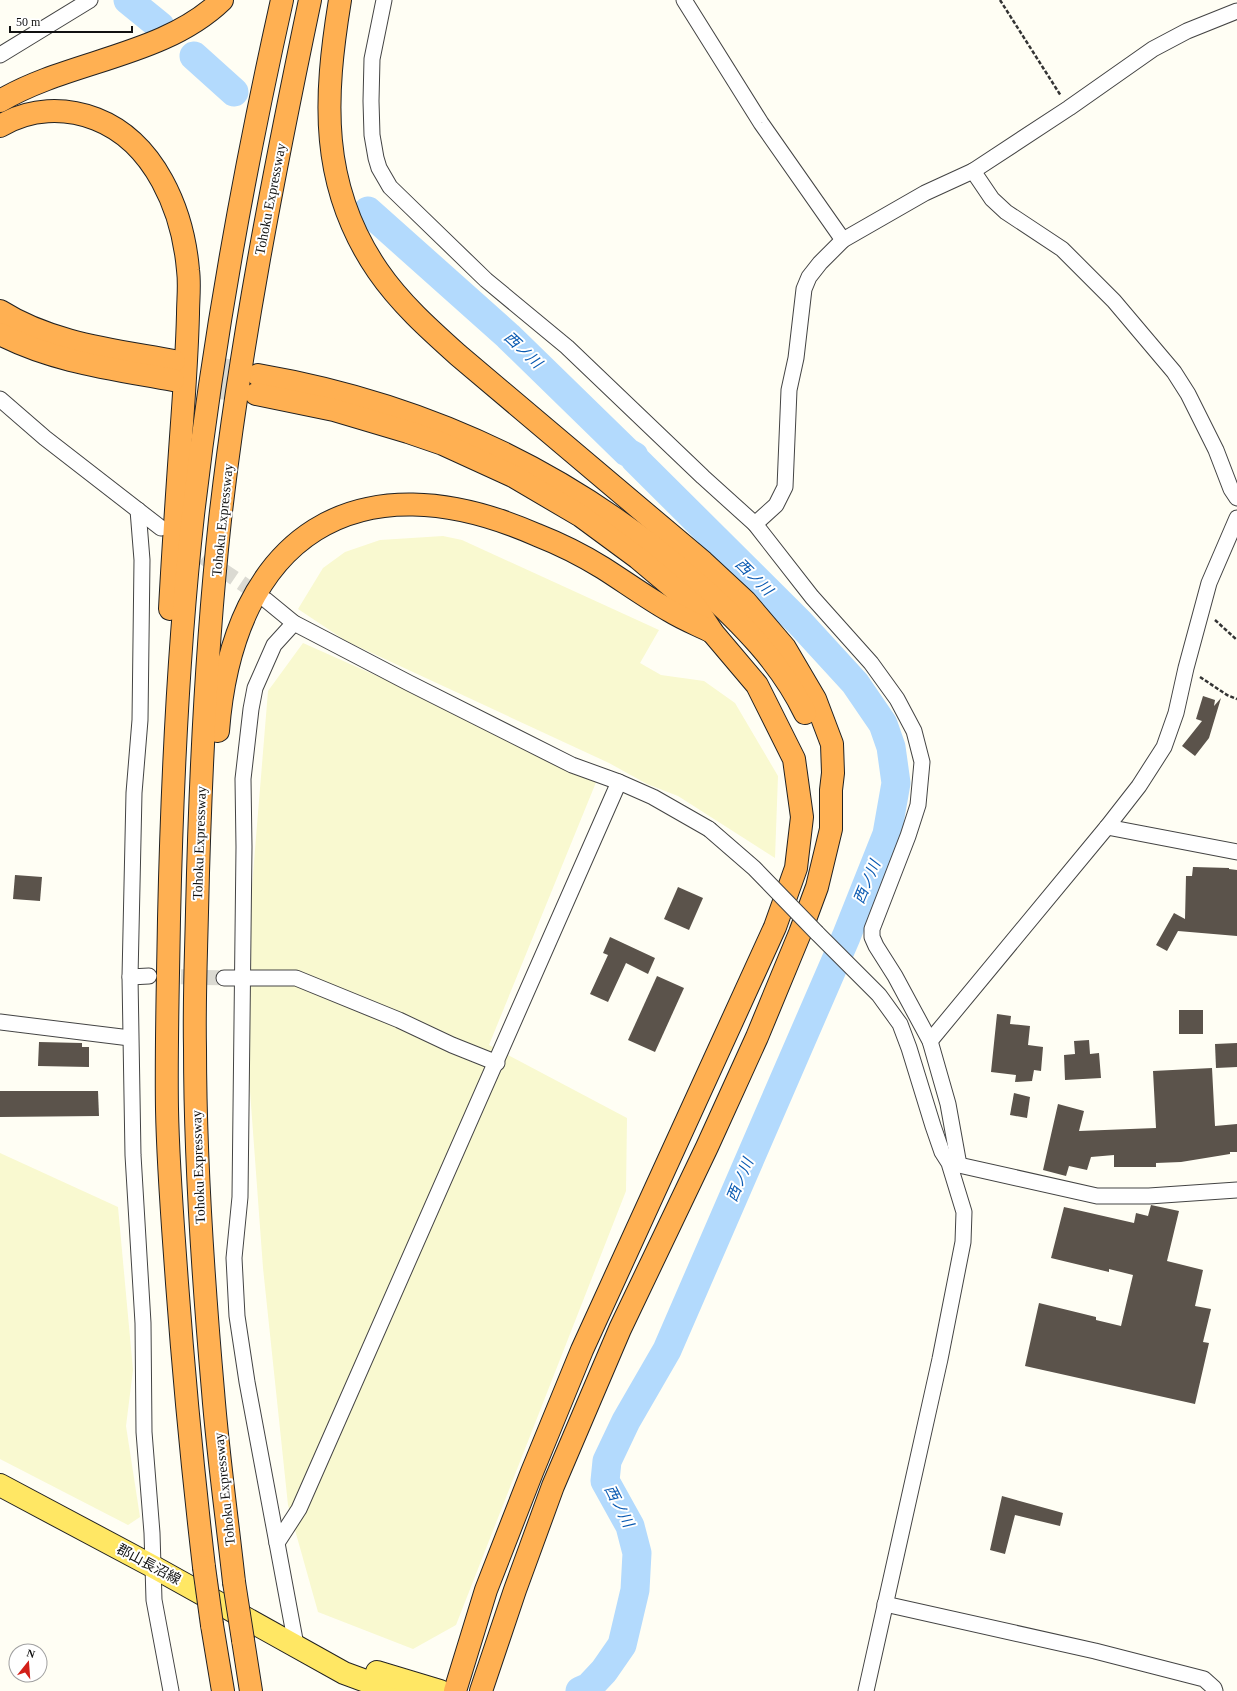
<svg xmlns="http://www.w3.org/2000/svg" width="1237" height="1691" viewBox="0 0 1237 1691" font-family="'Times New Roman','Noto Sans JP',serif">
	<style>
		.farmland { fill: #f9f9d0 }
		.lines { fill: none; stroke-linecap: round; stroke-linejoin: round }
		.river { stroke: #b3dafd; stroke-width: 29 }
		.building { fill: #5b534b }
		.street-tunnel { stroke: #dbdad2; stroke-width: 15; stroke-dasharray: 15 8; stroke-linecap: butt }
		.highway-tunnel { stroke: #dbdad2; stroke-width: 22; stroke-dasharray: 22 11; stroke-linecap: butt }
		.street-casing { stroke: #444; stroke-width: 17 }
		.primary-casing { stroke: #222; stroke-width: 24 }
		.highway-casing { stroke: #222; stroke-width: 24 }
		.path { stroke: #333; stroke-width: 2.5; stroke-dasharray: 4 2; stroke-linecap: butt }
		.street { stroke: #fff; stroke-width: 15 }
		.primary { stroke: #ffe764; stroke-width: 22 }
		.highway { stroke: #ffb052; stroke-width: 22 }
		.street-bridge-casing { stroke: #444; stroke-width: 17; stroke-linecap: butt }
		.highway-bridge-casing { stroke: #222; stroke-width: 24; stroke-linecap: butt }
		.street-bridge { stroke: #fff; stroke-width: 15 }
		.highway-bridge { stroke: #ffb052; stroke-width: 22 }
		.labels { text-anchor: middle; stroke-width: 4; stroke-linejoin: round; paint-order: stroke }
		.street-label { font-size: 14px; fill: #111; stroke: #fff }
		.water-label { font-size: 15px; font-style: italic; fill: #0a5ab2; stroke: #fff }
	</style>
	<rect width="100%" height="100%" fill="#fffef4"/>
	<!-- farmland -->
	<g class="farmland">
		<polygon points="443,536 462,540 659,630 640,663 661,675 704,681 735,703 778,776 775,858 678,796 647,784 609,763 346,641 298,609 323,568 345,552 380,540"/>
		<polygon points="303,643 599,775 489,1045 627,1118 626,1191 456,1625 413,1649 318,1612 288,1505 263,1268 243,996 268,691"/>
		<polygon points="0,1153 118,1207 133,1370 126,1426 140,1517 128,1525 0,1459"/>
	</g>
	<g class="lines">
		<!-- river -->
		<g class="river">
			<polyline points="128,0 160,26"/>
			<polyline points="194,56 234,92"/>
			<polyline points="368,211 508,336 627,452 634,456 635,459 800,623 855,683 883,724 891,747 896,783 887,834 846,937 667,1350 626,1421 607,1461 605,1481 630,1526 637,1553 635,1590 622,1645 604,1671 589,1687 580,1691"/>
		</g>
	</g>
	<!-- building -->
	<g class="building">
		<polygon points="1203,696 1215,700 1214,706 1221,698 1209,738 1195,756 1182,746 1202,721 1196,719"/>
		<polygon points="1193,867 1229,868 1229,869 1237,870 1237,936 1178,931 1167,951 1156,945 1174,913 1185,919 1186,876 1192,876"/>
		<polygon points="15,875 42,877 40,901 13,899"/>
		<polygon points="678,887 703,898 689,930 664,919"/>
		<polygon points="610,937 655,958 648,974 626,963 608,1002 590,994 608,955 603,953"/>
		<polygon points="657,976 684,988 655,1052 628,1040"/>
		<rect x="1179" y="1010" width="24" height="24"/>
		<polygon points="997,1014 1011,1016 1010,1024 1030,1026 1028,1045 1043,1047 1041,1071 1034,1070 1032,1081 1015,1082 1016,1075 991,1072"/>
		<polygon points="1089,1040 1090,1054 1099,1053 1101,1078 1065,1080 1064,1055 1075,1054 1074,1041"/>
		<polygon points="39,1042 82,1043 82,1047 89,1047 89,1067 38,1066"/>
		<polygon points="1237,1043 1237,1067 1216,1068 1215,1044"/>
		<polygon points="1212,1068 1215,1126 1237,1124 1237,1152 1230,1152 1230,1154 1181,1162 1156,1163 1156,1167 1114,1167 1114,1155 1091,1157 1087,1170 1069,1166 1066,1176 1043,1170 1058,1104 1084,1111 1079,1131 1156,1128 1153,1071"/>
		<polygon points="0,1091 98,1091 99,1116 0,1117"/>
		<polygon points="1014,1093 1030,1097 1027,1118 1010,1115"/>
		<polygon points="1151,1205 1179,1211 1167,1261 1203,1270 1195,1306 1211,1309 1203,1342 1209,1343 1195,1404 1025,1366 1039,1303 1096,1317 1096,1320 1121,1326 1133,1275 1109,1269 1109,1272 1051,1258 1064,1207 1134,1223 1136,1213 1148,1216"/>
		<polygon points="1002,1496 1063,1513 1060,1526 1015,1515 1005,1554 990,1550"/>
	</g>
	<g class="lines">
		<!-- street-tunnel -->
		<g class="street-tunnel">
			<polyline points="184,544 265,599"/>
			<polyline points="158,976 224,978"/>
		</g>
		<!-- highway-tunnel -->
		<g class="highway-tunnel">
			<polyline points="174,361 258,375"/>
			<polyline points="173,380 255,394"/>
		</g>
		<defs>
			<g id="street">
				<polyline points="384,0 372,59 371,101 372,135 376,158 379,168 390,187 486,280 567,347 703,477 755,524 812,597 871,663 897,699 914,731 922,762 918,805 908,836 872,929 872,937 876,946 895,976 930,1041 948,1104 959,1165"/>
				<polyline points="684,0 761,123 843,240"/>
				<polyline points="0,55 90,0"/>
				<polyline points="973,171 992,199 1006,212 1062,249 1114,301 1174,372 1188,394 1216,450 1231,489 1237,498"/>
				<polyline points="0,399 45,438 161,528"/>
				<polyline points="138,510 142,560 140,720 134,793 130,977 133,1155 143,1323 144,1432 152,1533 154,1600 171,1691"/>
				<polyline points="755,524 776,505 785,487 789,390 796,358 804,289 809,277 820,263 843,240 925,193 973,171 1069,108 1153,49 1187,31 1237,11"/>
				<polyline points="266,600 294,623 409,683 572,765 619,782 653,797 709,829"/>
				<polyline points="294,623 274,645 255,688 251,709 243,779 244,847 240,1197 234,1258 237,1316 247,1382 296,1645"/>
				<polyline points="1107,827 1237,852"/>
				<polyline points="817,933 879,995 900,1024 909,1048 933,1126 942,1152 949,1163 964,1212 963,1242 940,1359 866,1691"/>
				<polyline points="130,977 149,976"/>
				<polyline points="224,978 296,978 399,1020 452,1045 497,1063"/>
				<polyline points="0,1022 130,1038"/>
				<polyline points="930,1041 1107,827 1139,786 1164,747 1176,713 1186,668 1209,583 1237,518"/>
				<polyline points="950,1163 1097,1196 1149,1196 1237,1190"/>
				<polyline points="277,1543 299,1509 619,782"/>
				<polyline points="885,1604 1095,1651 1204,1679 1214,1688 1215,1691"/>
			</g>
			<g id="primary">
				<polyline points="0,1485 152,1566 344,1673 393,1691"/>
				<polyline points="377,1672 440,1691"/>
			</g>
			<g id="highway">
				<path d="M 340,0 C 324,98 319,185 378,271 C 400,303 429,329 458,355 L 703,562 L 745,601 L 785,648 L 815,699 L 832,744 L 833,773 L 831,790 L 831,829 L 817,887 L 800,933 L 757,1037 L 707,1147 L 620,1329 L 553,1486 L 515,1590 L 481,1691"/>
				<path d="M 0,101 C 69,60 163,57 222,0"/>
				<path d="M 0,126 C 30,108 65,107 96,119 C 155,142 183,211 188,270 C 190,285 188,300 188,314 C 187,355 184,396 181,437 C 177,494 173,552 170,609"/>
				<path d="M 0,311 C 52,344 115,350 174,361"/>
				<path d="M 0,334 C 54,362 114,369 173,380"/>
				<path d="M 258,375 C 426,404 573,472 700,586 C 741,623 781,663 805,713"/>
				<polyline points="256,394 334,410 408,432 443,444 513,476 581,516 638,558 695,606 713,633 757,685 794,759 802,817 796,868 775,927 582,1350 532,1472 486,1590 455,1691"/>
				<path d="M 218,731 C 233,536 356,455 537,535 C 560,544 582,555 603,568 C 625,582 647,598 670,611 C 683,619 698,625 712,632"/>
				<path d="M 204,1567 C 193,1473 184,1378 177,1283 C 173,1226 168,1167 167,1109 C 166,1046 168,982 169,919 C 172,784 178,649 193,515 C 213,342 244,170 282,0"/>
				<path d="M 234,1582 C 227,1518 218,1455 213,1391 C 203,1277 195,1162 195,1048 C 194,1002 196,957 197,912 C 200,781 206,650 220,520 C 240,345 274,172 310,0"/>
				<polyline points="212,1625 223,1691"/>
				<polyline points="243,1640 251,1691"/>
			</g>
		</defs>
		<!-- street casing -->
		<use href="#street" class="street-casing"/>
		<!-- primary casing -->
		<use href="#primary" class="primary-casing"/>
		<!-- highway casing -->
		<use href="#highway" class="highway-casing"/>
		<!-- path -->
		<g class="path">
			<polyline points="1000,0 1061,96"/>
			<polyline points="1215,620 1237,640"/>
			<polyline points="1200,677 1227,695 1237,699"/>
		</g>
		<!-- street -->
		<use href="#street" class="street"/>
		<!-- primary -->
		<use href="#primary" class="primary"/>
		<!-- highway -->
		<use href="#highway" class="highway"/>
		<defs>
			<polyline id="street-bridge" points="709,829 754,868 817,933"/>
			<g id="highway-bridge">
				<polyline points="204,1567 212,1625"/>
				<polyline points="234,1582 243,1640"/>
			</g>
		</defs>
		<!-- street-bridge casing -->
		<use href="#street-bridge" class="street-bridge-casing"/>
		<!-- highway-bridge casing -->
		<use href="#highway-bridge" class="highway-bridge-casing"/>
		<!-- street-bridge -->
		<use href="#street-bridge" class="street-bridge"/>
		<!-- highway-bridge -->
		<use href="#highway-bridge" class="highway-bridge"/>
	</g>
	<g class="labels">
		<!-- street labels -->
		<g class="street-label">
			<text transform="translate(270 199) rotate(-79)" y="5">Tohoku Expressway</text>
			<text transform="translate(222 520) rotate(-84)" y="5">Tohoku Expressway</text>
			<text transform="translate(199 843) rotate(-88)" y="5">Tohoku Expressway</text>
			<text transform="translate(198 1167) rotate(-92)" y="5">Tohoku Expressway</text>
			<text transform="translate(224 1489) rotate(-96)" y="5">Tohoku Expressway</text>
			<text transform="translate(149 1564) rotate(28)" y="5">郡山長沼線</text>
		</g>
		<!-- water labels -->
		<g class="water-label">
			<text transform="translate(523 350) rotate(43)" y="5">西ノ川</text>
			<text transform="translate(754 577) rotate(45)" y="5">西ノ川</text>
			<text transform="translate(867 882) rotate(-67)" y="5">西ノ川</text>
			<text transform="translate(740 1180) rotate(-67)" y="5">西ノ川</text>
			<text transform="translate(619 1506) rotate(63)" y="5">西ノ川</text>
		</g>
	</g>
	<!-- north arrow -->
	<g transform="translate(28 1663) rotate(17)"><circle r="19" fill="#ffffff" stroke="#a0a0a0"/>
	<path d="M0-3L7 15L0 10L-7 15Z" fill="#d21f18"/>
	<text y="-6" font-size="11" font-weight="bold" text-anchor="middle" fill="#111111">N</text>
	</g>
	<!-- scale -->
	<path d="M10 26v6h122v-6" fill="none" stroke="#111111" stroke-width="2"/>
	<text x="16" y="26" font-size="12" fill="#111111" stroke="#ffffff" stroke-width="3" paint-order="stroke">50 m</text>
</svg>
